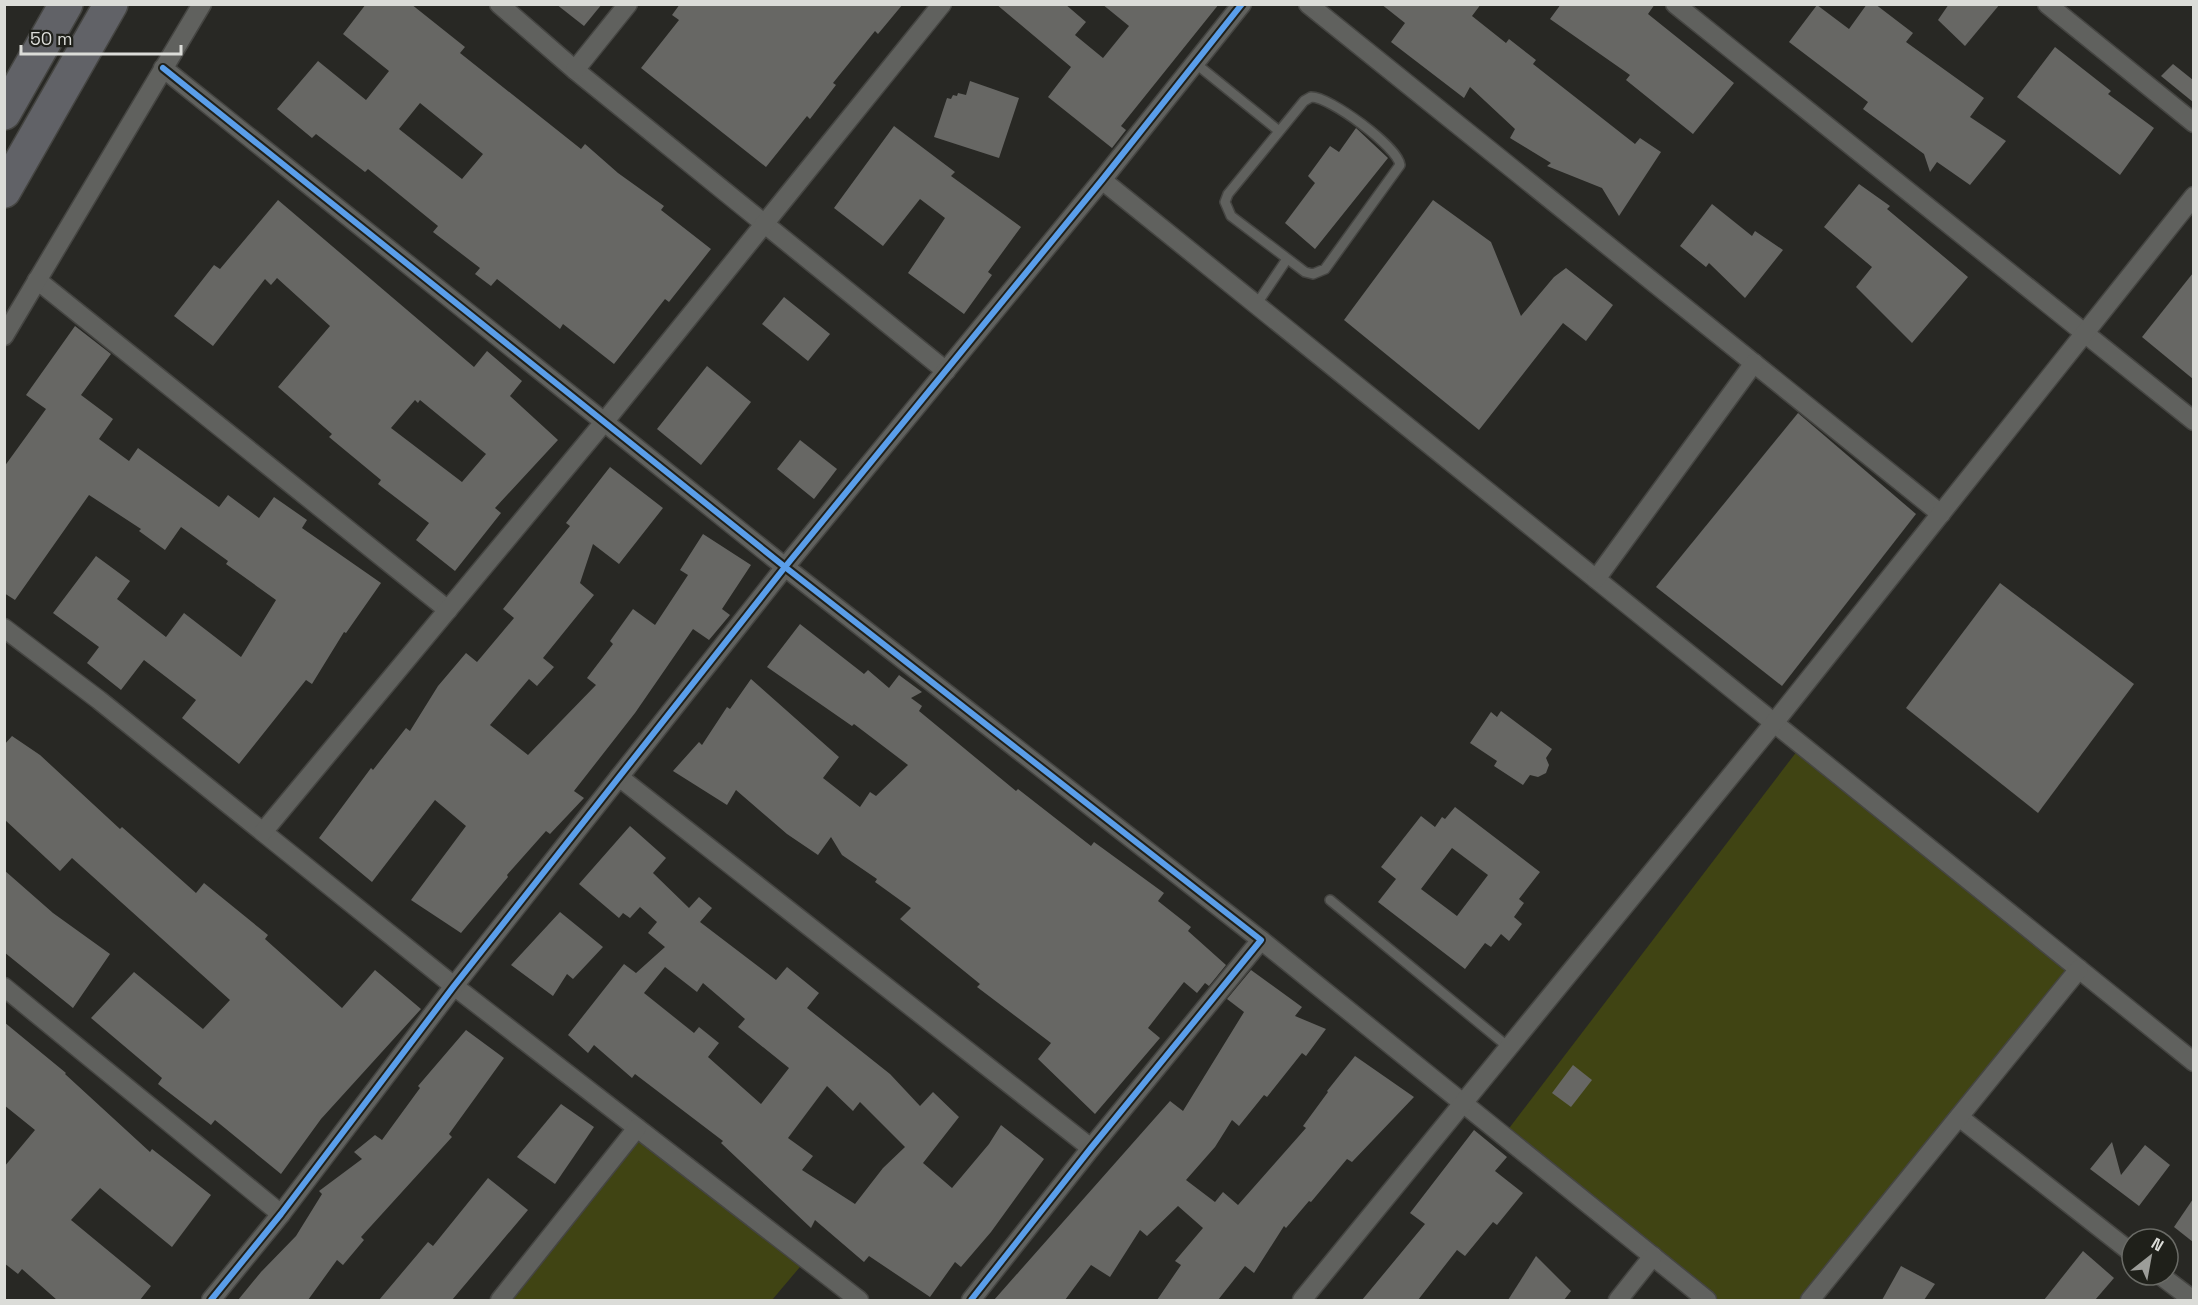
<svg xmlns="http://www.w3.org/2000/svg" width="2198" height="1305" viewBox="0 0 2198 1305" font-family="'Space Grotesk',sans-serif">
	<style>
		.green { fill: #404413 }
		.building { fill: #676764; fill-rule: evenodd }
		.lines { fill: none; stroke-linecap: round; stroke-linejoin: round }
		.lane-casing { stroke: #454542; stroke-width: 12 }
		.street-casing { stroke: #454542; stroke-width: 21 }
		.highway-casing { stroke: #454542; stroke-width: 36 }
		.lane { stroke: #60615e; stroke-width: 9 }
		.street { stroke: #60615e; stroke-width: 18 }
		.highway { stroke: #616267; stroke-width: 33 }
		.cycleway-casing { stroke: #1f201a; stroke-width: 10 }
		.cycleway { stroke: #5a9eea; stroke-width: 6 }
	</style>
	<rect width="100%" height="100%" fill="#282824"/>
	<!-- green -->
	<g class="green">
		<polygon points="1804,742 2076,957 1806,1300 1713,1300 1507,1131"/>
		<polygon points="637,1129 805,1261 772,1300 501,1300"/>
	</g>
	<!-- building -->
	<g class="building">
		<path d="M 366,4 L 411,4 L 465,47 L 460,53 L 581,149 L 585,144 L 618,173 L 664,206 L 661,210 L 711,249 L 669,302 L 665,299 L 614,364 L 563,324 L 560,329 L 497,279 L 491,286 L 475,274 L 480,268 L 433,232 L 438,226 L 368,169 L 365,172 L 316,134 L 312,138 L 277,109 L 318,61 L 366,100 L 389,71 L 343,34 ZM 420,103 L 483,154 L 462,179 L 399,129 Z"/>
		<polygon points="556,4 602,4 584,26"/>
		<polygon points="680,4 903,4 878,34 875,31 833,83 836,85 810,119 807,116 766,167 641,68 679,20 672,15"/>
		<polygon points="996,4 1065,4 1086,22 1075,35 1103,58 1129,26 1102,4 1219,4 1121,126 1126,130 1112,148 1048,97 1071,67"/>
		<polygon points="1381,4 1481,4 1472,16 1506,43 1509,39 1536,60 1533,64 1635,144 1640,138 1661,152 1619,216 1602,188 1547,166 1551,163 1510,138 1515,129 1470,87 1464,98 1391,42 1405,23"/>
		<polygon points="1561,4 1655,4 1648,14 1734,83 1693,134 1626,80 1630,75 1550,19"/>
		<polygon points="1867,4 1875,4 1913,33 1906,42 1984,98 1970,117 2006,141 1970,185 1937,162 1930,172 1924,154 1863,109 1868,102 1789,42 1817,5 1849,29"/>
		<polygon points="1949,4 2000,4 1965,46 1938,20"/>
		<polygon points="2055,47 2111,91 2108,94 2154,128 2120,175 2017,97"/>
		<polygon points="2173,64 2193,80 2193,102 2161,76"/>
		<polygon points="970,81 1019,98 999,158 934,137 947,98 951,99 953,95 957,96 958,93 966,95"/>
		<polygon points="894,126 955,172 951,176 1021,227 988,272 992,275 964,314 908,273 945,218 920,199 883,246 834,208"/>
		<polygon points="1356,128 1388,158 1315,249 1285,223 1315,183 1308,176 1330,146 1339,152"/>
		<polygon points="1859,184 1890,206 1887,209 1968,277 1912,343 1856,287 1872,267 1824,227"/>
		<path d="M 278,200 L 474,367 L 487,351 L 522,381 L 510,396 L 558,440 L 495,508 L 501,513 L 455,571 L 416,540 L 429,523 L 378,484 L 381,480 L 329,437 L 332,434 L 278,387 L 330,326 L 277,278 L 271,285 L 265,279 L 213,346 L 174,316 L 214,265 L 220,269 ZM 415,400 L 418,403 L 420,400 L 486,454 L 462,482 L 391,428 Z"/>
		<polygon points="1433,200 1491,242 1521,316 1554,277 1566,268 1613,305 1586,341 1563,323 1479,430 1344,320"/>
		<polygon points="1712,204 1752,236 1755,231 1783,250 1745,298 1709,263 1706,267 1680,246"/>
		<polygon points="2193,273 2193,379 2142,337"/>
		<polygon points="784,297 830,334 808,361 762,324"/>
		<polygon points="75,326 111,354 81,395 113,419 99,439 129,461 138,448 219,507 228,495 259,518 274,497 307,520 302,528 381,583 346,633 344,632 312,684 306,680 239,764 182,718 196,700 144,660 121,690 87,663 99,647 53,613 96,556 130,581 117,599 166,637 184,613 241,657 276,600 226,564 228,561 181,527 165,550 139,531 141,529 89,495 15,600 4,593 4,467 46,409 26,395"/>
		<polygon points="707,366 751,402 701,465 657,429"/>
		<polygon points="1798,413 1916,514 1782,686 1656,587"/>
		<polygon points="800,440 837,469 814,499 777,469"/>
		<polygon points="610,467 663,508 619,564 593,544 580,583 594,595 543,658 554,667 537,686 529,679 490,725 528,755 596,685 587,678 613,644 610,641 633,609 655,625 688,575 680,570 703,534 751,565 722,609 730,615 709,640 693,629 635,713 574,791 584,798 550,834 546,831 507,875 508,877 461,933 411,900 466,826 435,800 372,882 319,838 371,768 373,770 406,728 410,731 438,686 466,653 477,662 514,618 503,609 570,526 566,523"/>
		<polygon points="2000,583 2134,684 2038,813 1906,708"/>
		<polygon points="800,624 864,674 868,670 889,688 899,675 922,692 911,698 922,706 919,711 1016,791 1018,789 1091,846 1094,842 1164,893 1158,901 1191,927 1188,931 1226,965 1209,986 1205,983 1197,993 1184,982 1148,1028 1160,1038 1095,1114 1038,1059 1051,1043 977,987 980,984 900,919 911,908 875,882 877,879 842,855 831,837 818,855 787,834 736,790 727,805 673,771 699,742 702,745 727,707 730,709 751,679 839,757 823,778 860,807 870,792 876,796 908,765 854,724 852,726 767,667"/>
		<polygon points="1501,711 1552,749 1546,758 1549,765 1546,773 1538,777 1530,775 1523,785 1494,766 1497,761 1470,743 1491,712 1497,717"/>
		<polygon points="12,736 40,755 120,829 122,827 196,893 204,883 268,935 265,939 342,1008 375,970 421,1009 321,1119 281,1174 215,1120 211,1125 158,1084 162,1078 91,1018 134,972 203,1029 230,1000 72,858 60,871 4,819 4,745"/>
		<path d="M 1455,807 L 1540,872 L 1519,899 L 1524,903 L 1514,917 L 1522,924 L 1509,941 L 1501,934 L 1491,947 L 1485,943 L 1465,969 L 1378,902 L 1396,879 L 1381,867 L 1421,816 L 1435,827 L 1442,817 L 1445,819 ZM 1452,848 L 1488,875 L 1457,916 L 1421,889 Z"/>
		<path d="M 630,826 L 666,858 L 653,873 L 689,908 L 699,897 L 712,908 L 700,922 L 776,980 L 787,967 L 819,993 L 807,1008 L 890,1074 L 920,1106 L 933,1092 L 959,1117 L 923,1163 L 952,1188 L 989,1144 L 1001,1125 L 1044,1159 L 991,1232 L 961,1267 L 955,1262 L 930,1297 L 869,1256 L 864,1262 L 815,1220 L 811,1228 L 721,1143 L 723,1141 L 635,1074 L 632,1078 L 594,1045 L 588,1053 L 568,1035 L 624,964 L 636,973 L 665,947 L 648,933 L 657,922 L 640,907 L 630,918 L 623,913 L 619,918 L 579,884 ZM 665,967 L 697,992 L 703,983 L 745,1019 L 738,1027 L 789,1068 L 761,1104 L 708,1057 L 719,1043 L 699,1027 L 694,1033 L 644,993 ZM 827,1086 L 853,1111 L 860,1102 L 905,1147 L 883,1168 L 855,1204 L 802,1170 L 813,1156 L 788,1138 Z"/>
		<polygon points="4,870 53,913 110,954 73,1008 4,952"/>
		<polygon points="560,912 603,947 573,979 567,974 553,996 511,965"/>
		<polygon points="1251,970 1302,1007 1295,1016 1326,1029 1306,1056 1302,1053 1267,1097 1264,1095 1239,1126 1232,1120 1215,1147 1186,1180 1215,1202 1223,1192 1238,1205 1306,1128 1303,1126 1328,1092 1327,1091 1355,1056 1414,1097 1352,1162 1347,1159 1311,1202 1309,1201 1286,1228 1284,1226 1254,1273 1245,1266 1218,1300 1157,1300 1181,1265 1175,1261 1203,1228 1178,1206 1147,1236 1140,1230 1110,1277 1091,1265 1065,1300 994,1300 1170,1101 1183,1111 1244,1012 1227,999"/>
		<polygon points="4,1022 66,1073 65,1074 150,1152 152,1149 211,1195 172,1247 100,1188 71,1220 151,1286 140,1300 57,1300 22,1269 18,1274 4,1263 4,1167 35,1130 4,1105"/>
		<polygon points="466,1030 504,1058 449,1134 452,1137 361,1237 364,1240 343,1265 337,1260 308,1300 238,1300 261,1272 296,1236 322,1194 319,1191 362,1159 354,1152 375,1135 382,1140 420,1088 418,1086"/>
		<polygon points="1573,1065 1592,1080 1571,1107 1552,1093"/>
		<polygon points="561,1104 594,1127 555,1184 517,1157"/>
		<polygon points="1474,1130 1507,1157 1495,1171 1523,1193 1497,1225 1493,1222 1465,1256 1457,1250 1418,1300 1362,1300 1425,1224 1410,1213"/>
		<polygon points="2112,1142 2121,1175 2145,1145 2170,1165 2139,1206 2090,1169"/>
		<polygon points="488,1178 528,1210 452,1300 379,1300 428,1242 433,1246"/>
		<polygon points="2193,1199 2193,1242 2174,1227"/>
		<polygon points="2083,1251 2114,1278 2095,1300 2044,1300"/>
		<polygon points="1536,1256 1571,1291 1564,1300 1508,1300"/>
		<polygon points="1901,1266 1935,1284 1924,1300 1882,1300"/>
	</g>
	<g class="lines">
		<defs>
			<g id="lane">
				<polyline points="1195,63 1279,131"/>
				<path d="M 1311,97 C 1329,96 1398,147 1400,165 L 1325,269 L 1313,274 L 1305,272 L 1231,216 L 1225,202 L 1228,194 L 1304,101 Z"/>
				<polyline points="1256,305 1287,259"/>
				<polyline points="1330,900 1507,1046"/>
			</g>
			<g id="street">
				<polyline points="499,4 575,70 946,371"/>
				<polyline points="1308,4 1941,514"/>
				<polyline points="1675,4 2194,421"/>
				<polyline points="2047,4 2194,123"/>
				<polyline points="163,68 785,567 1261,940 1091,1148 971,1300"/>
				<polyline points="575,70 628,4"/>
				<polyline points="1102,180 2194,1062"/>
				<polyline points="37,280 448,610"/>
				<polyline points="4,336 202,4"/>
				<polyline points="1596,579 1754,363"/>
				<polyline points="4,628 99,700 454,986 859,1300"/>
				<polyline points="619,777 1091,1148"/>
				<polyline points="263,832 605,421 942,4"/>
				<polyline points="1261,940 1707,1300"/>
				<polyline points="4,987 281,1214"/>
				<polyline points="1959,1117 2132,1253"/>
				<polyline points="2160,1275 2193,1300"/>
				<polyline points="211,1300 281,1214 454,986 785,567 1102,180 1242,4"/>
				<polyline points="500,1300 637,1128"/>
				<polyline points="1302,1300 1774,723 2194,196"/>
				<polyline points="1618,1300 1653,1256"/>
				<polyline points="1810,1300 2079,969"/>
			</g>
			<g id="highway">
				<polyline points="4,113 66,4"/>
				<polyline points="4,191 111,4"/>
			</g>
		</defs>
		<!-- lane casing -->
		<use href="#lane" class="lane-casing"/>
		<!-- street casing -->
		<use href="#street" class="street-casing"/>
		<!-- highway casing -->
		<use href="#highway" class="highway-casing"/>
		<!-- lane -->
		<use href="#lane" class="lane"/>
		<!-- street -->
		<use href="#street" class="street"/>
		<!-- highway -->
		<use href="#highway" class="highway"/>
		<defs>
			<g id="cycleway">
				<polyline points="163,68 785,567 1261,940 1091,1148 971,1300"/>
				<polyline points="211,1300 281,1214 454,986 785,567 1102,180 1242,4"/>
			</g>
		</defs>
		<!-- cycleway casing -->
		<use href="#cycleway" class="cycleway-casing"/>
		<!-- cycleway -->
		<use href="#cycleway" class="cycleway"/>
	</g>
	<!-- border -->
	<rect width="2198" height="1305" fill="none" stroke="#dbdcd8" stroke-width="12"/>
	<!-- north arrow -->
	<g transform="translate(2150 1257) rotate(31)"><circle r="28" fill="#1f201a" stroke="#6a6b66" stroke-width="1.5"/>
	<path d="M0-4.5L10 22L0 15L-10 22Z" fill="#9c9d99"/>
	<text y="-9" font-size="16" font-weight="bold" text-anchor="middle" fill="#dbdcd8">N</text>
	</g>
	<!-- scale -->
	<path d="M21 45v9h160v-9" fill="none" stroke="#dbdcd8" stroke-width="3"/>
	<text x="30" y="45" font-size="18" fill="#dbdcd8" stroke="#1f201a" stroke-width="4.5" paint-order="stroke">50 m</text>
</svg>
